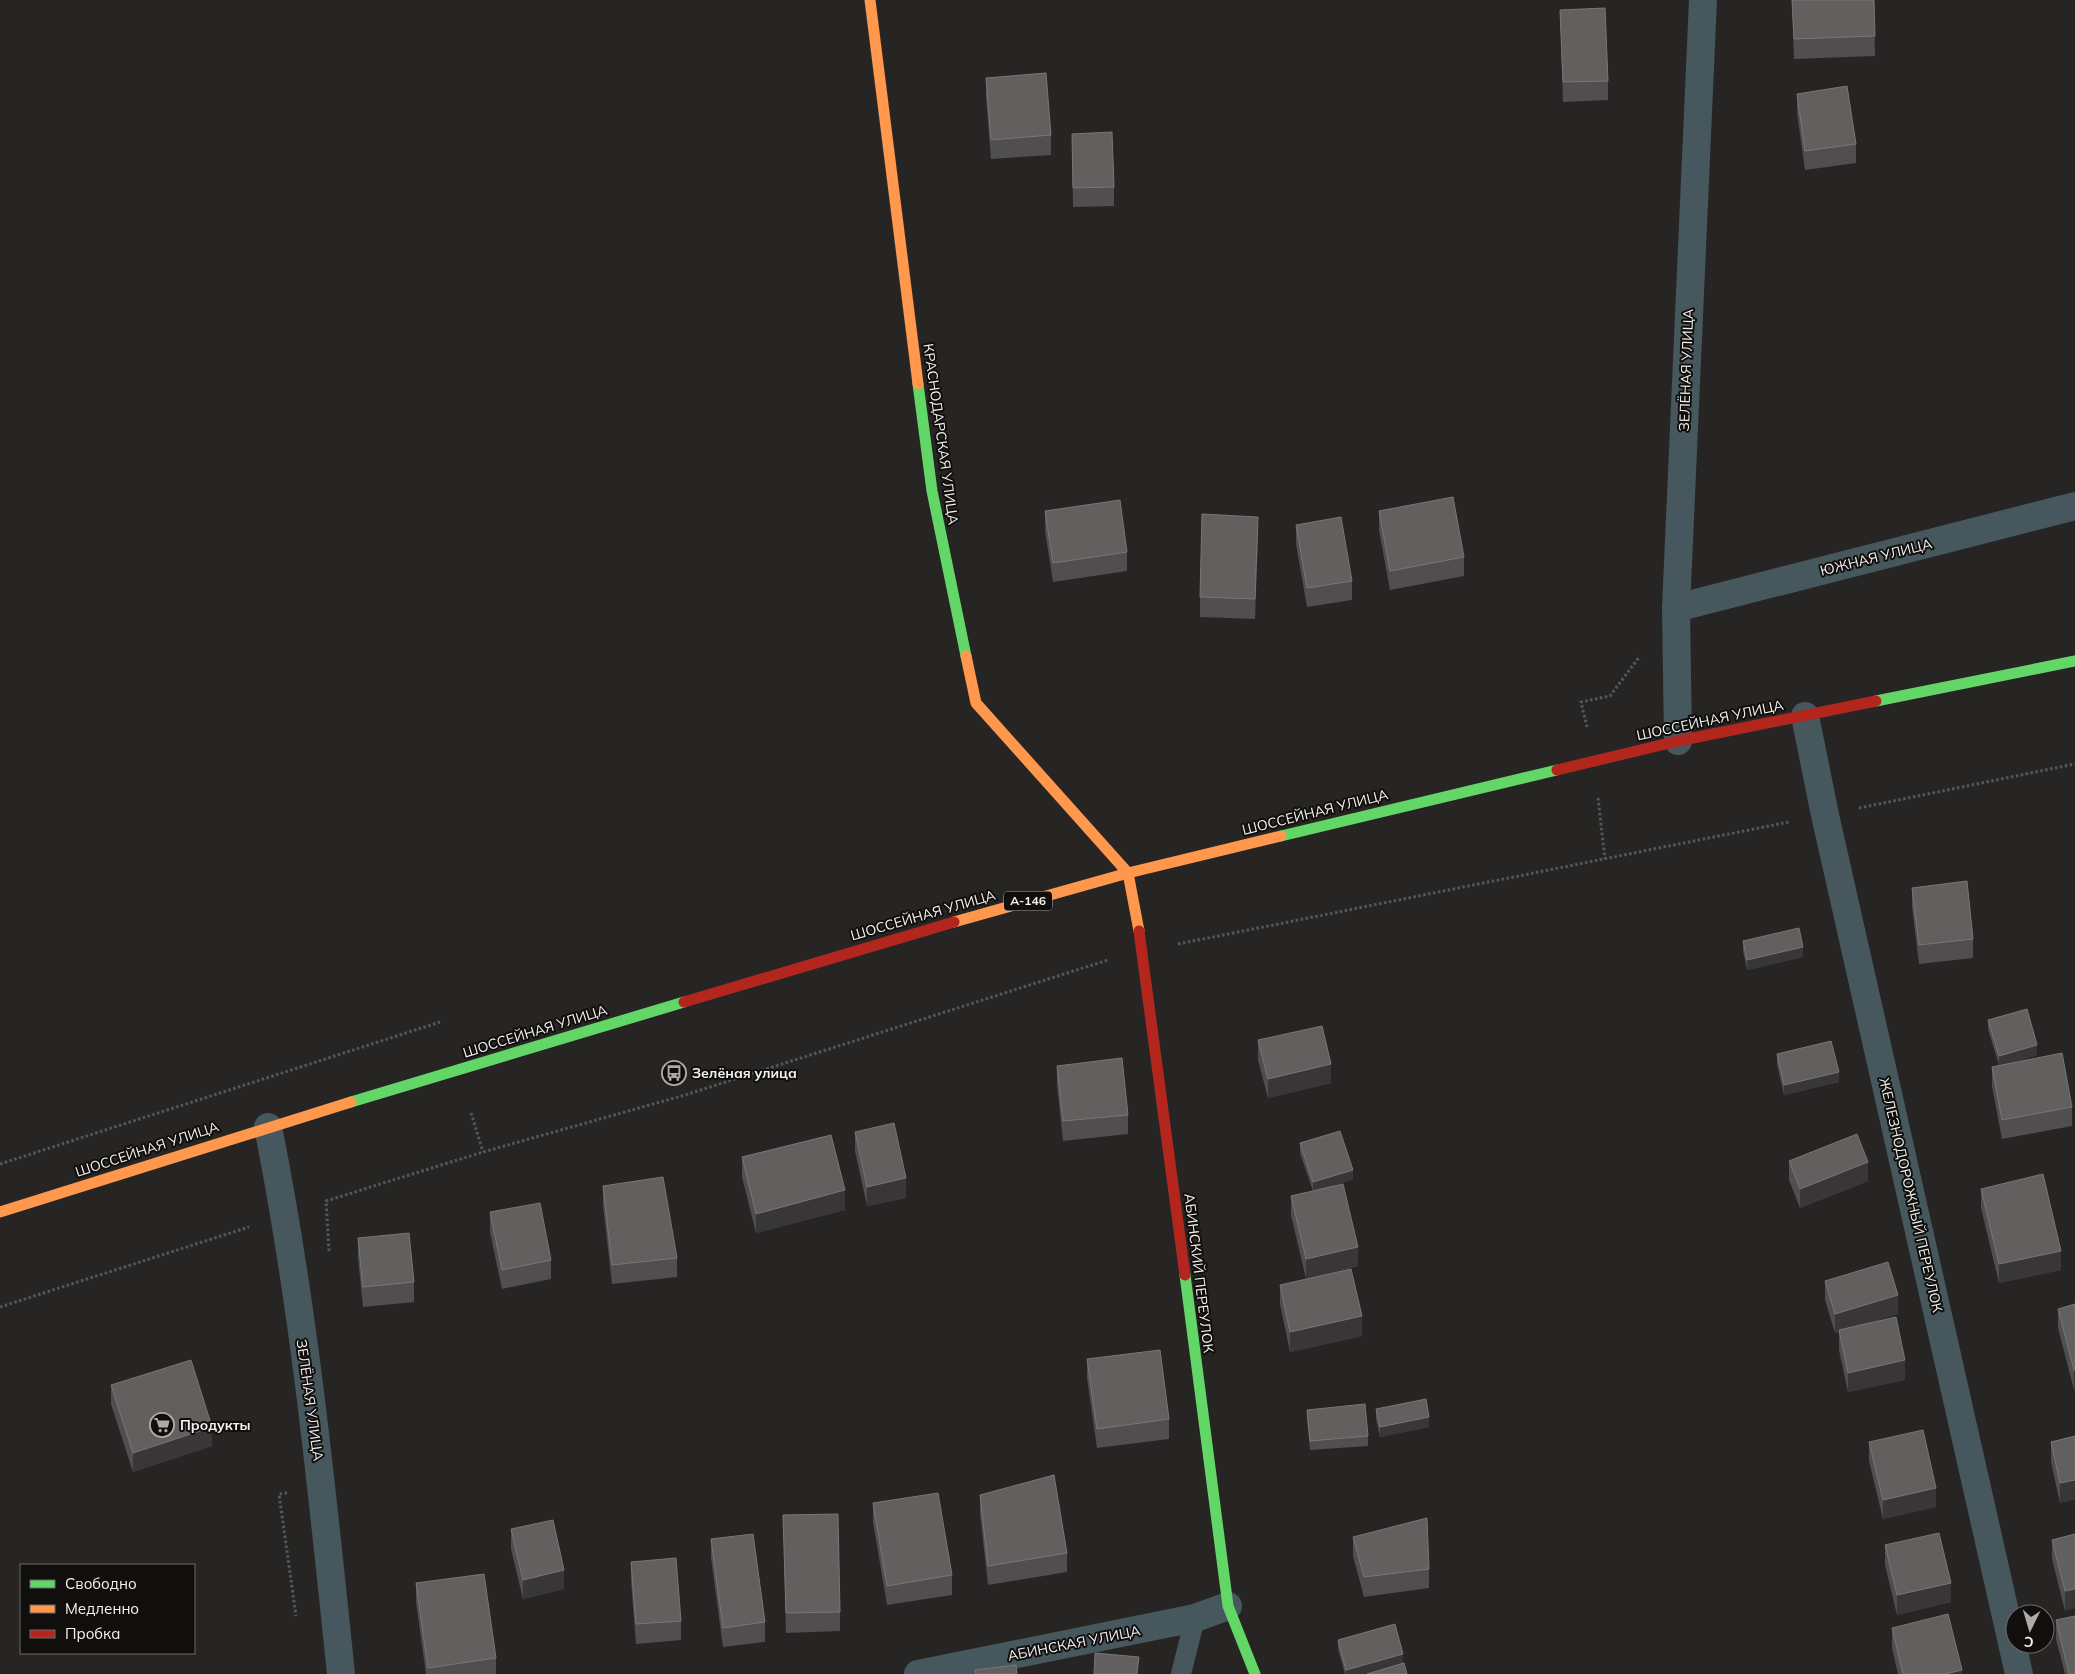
<svg xmlns="http://www.w3.org/2000/svg" width="2075" height="1674" viewBox="0 0 2075 1674" font-family="Mulish,sans-serif">
	<style>
		.lines { fill: none; stroke-linecap: round; stroke-linejoin: round }
		.path { stroke: #505a5c; stroke-width: 3; stroke-dasharray: 2.5 2.5; stroke-linecap: butt }
		.lane { stroke: #46575d; stroke-width: 20 }
		.street { stroke: #46575d; stroke-width: 28 }
		.fast { stroke: #63d668; stroke-width: 11 }
		.slow { stroke: #ff974d; stroke-width: 11 }
		.jam { stroke: #b3261e; stroke-width: 11 }
		.wall { fill: #504e4e }
		.shaded-wall { fill: #383636 }
		.building { fill: #62605f; stroke: #797776 }
		.labels { text-anchor: middle; stroke-width: 4; stroke-linejoin: round; paint-order: stroke }
		.shield { fill: #100f0d; stroke: #b0aeab; stroke-width: 1 }
		.shield-label { font-size: 12px; font-weight: bold; fill: #f5f2ef }
		.street-label { font-size: 14px; fill: #f5f2ef; stroke: #100f0d }
		.poi-label { font-size: 14px; font-weight: bold; fill: #f5f2ef; stroke: #100f0d; text-anchor: start }
	</style>
	<rect width="100%" height="100%" fill="#272523"/>
	<g class="lines">
		<!-- path -->
		<g class="path">
			<polyline points="1587,727 1581,702 1610,696 1640,656"/>
			<polyline points="1598,798 1605,859"/>
			<polyline points="1859,808 2075,764"/>
			<polyline points="1178,944 1789,822"/>
			<polyline points="471,1113 483,1152"/>
			<polyline points="0,1164 440,1022"/>
			<polyline points="329,1251 326,1201 483,1152 685,1095 1108,960"/>
			<polyline points="0,1307 249,1227"/>
			<polyline points="287,1493 279,1494 296,1616"/>
		</g>
		<!-- lane -->
		<polyline class="lane" points="1181,1674 1195,1618"/>
		<!-- street -->
		<g class="street">
			<polyline points="1676,608 2075,506"/>
			<polyline points="1805,716 1825,815 2019,1674"/>
			<polyline points="1678,741 1676,608 1703,0"/>
			<path d="M 268,1127 C 304,1307 322,1491 341,1674"/>
			<polyline points="918,1674 1195,1618 1228,1606"/>
		</g>
		<!-- fast -->
		<g class="fast">
			<polyline points="918,384 932,491 966,656"/>
			<polyline points="1876,701 2075,661"/>
			<polyline points="1281,836 1557,770"/>
			<polyline points="351,1102 684,1002"/>
			<polyline points="1185,1275 1228,1606 1255,1674"/>
		</g>
		<!-- slow -->
		<g class="slow">
			<polyline points="870,0 918,384"/>
			<polyline points="966,656 976,703 1128,873 1139,931"/>
			<polyline points="954,922 1128,873 1281,836"/>
			<polyline points="0,1212 351,1102"/>
		</g>
		<!-- jam -->
		<g class="jam">
			<polyline points="1557,770 1678,741 1876,701"/>
			<polyline points="1139,931 1185,1275"/>
			<polyline points="684,1002 954,922"/>
		</g>
	</g>
	<!-- wall -->
	<g class="wall">
		<polygon points="1792,0 1874,0 1875,56 1794,59"/>
		<polygon points="1560,10 1608,81 1608,100 1563,102"/>
		<polygon points="986,78 1051,135 1051,155 991,159 986,97"/>
		<polygon points="1797,94 1856,144 1856,163 1805,170 1797,113"/>
		<polygon points="1072,134 1114,187 1114,206 1073,207"/>
		<polygon points="1045,511 1127,552 1127,571 1053,582 1045,531"/>
		<polygon points="1379,511 1464,557 1464,576 1390,590 1379,530"/>
		<polygon points="1296,525 1352,581 1352,600 1307,607 1296,544"/>
		<polygon points="1258,536 1255,619 1200,617 1200,597"/>
		<polygon points="1912,888 1973,939 1973,958 1919,964 1912,907"/>
		<polygon points="1743,941 1803,957 1747,970 1743,951"/>
		<polygon points="1988,1020 2037,1055 2003,1065 2072,1107 2072,1126 2002,1139 1992,1086 1992,1067 1999,1065 1988,1029"/>
		<polygon points="1258,1040 1331,1083 1268,1098 1258,1060"/>
		<polygon points="1777,1054 1839,1082 1784,1095 1777,1064"/>
		<polygon points="1057,1066 1128,1115 1128,1134 1063,1141 1057,1085"/>
		<polygon points="855,1132 906,1198 867,1206 855,1151"/>
		<polygon points="1300,1143 1353,1179 1332,1186 1358,1266 1306,1279 1291,1215 1291,1196 1313,1191 1300,1153"/>
		<polygon points="742,1157 845,1210 756,1233 742,1177"/>
		<polygon points="1789,1161 1868,1181 1800,1208 1789,1180"/>
		<polygon points="603,1186 677,1258 677,1277 612,1284 603,1205"/>
		<polygon points="1981,1189 2061,1270 1999,1283 1981,1208"/>
		<polygon points="490,1212 551,1260 551,1279 502,1289 490,1232"/>
		<polygon points="358,1238 414,1282 414,1302 363,1307 358,1258"/>
		<polygon points="1825,1281 1898,1314 1865,1324 1905,1380 1848,1392 1839,1350 1839,1332 1835,1333 1825,1300"/>
		<polygon points="1280,1285 1362,1336 1290,1352 1280,1304"/>
		<polygon points="2075,1304 2075,1389 2074,1390 2058,1328 2058,1309"/>
		<polygon points="1087,1359 1169,1419 1169,1439 1097,1448 1087,1378"/>
		<polygon points="111,1385 212,1446 133,1472 111,1404"/>
		<polygon points="1376,1409 1429,1427 1380,1437 1376,1419"/>
		<polygon points="1307,1410 1368,1436 1368,1446 1310,1450 1307,1419"/>
		<polygon points="2075,1436 2075,1499 2060,1503 2051,1462 2051,1442"/>
		<polygon points="1869,1442 1936,1507 1883,1519 1869,1461"/>
		<polygon points="980,1495 1067,1553 1067,1572 988,1585 980,1514"/>
		<polygon points="873,1503 952,1575 952,1595 887,1605 873,1522"/>
		<polygon points="783,1515 840,1612 840,1631 786,1633"/>
		<polygon points="511,1529 564,1589 523,1599 511,1549"/>
		<polygon points="2075,1534 2065,1611 2052,1559 2052,1540"/>
		<polygon points="1353,1537 1429,1569 1429,1588 1364,1597 1353,1556"/>
		<polygon points="711,1539 765,1622 765,1642 723,1647 711,1558"/>
		<polygon points="1885,1545 1951,1602 1897,1615 1885,1565"/>
		<polygon points="631,1562 681,1621 681,1640 636,1644 631,1581"/>
		<polygon points="416,1583 496,1658 496,1674 426,1674 416,1602"/>
		<polygon points="2056,1620 2075,1674 2065,1674 2056,1639"/>
		<polygon points="1892,1628 1962,1674 1898,1674 1892,1648"/>
		<polygon points="1338,1640 1403,1663 1367,1674 1345,1674 1338,1649"/>
	</g>
	<!-- shaded-wall -->
	<g class="shaded-wall">
		<polygon points="1258,517 1258,536 1255,619 1255,599"/>
		<polygon points="1803,947 1803,957 1747,970 1747,960"/>
		<polygon points="2037,1045 2037,1055 1999,1066 1999,1056"/>
		<polygon points="1331,1064 1331,1083 1268,1098 1268,1079"/>
		<polygon points="1839,1072 1839,1082 1784,1095 1784,1085"/>
		<polygon points="1868,1162 1868,1181 1800,1208 1800,1189"/>
		<polygon points="1353,1170 1353,1179 1313,1192 1313,1182"/>
		<polygon points="906,1178 906,1198 867,1206 867,1187"/>
		<polygon points="845,1190 845,1210 756,1233 756,1214"/>
		<polygon points="1358,1247 1358,1266 1306,1279 1306,1259"/>
		<polygon points="2061,1251 2061,1270 1999,1283 1999,1264"/>
		<polygon points="1898,1295 1898,1314 1835,1333 1835,1314"/>
		<polygon points="1362,1316 1362,1336 1290,1352 1290,1332"/>
		<polygon points="1905,1360 1905,1380 1848,1392 1848,1373"/>
		<polygon points="2074,1370 2075,1370 2075,1389 2074,1390"/>
		<polygon points="1429,1417 1429,1427 1380,1437 1380,1427"/>
		<polygon points="212,1427 212,1446 133,1472 133,1453"/>
		<polygon points="2075,1480 2075,1499 2060,1503 2060,1483"/>
		<polygon points="1936,1488 1936,1507 1883,1519 1883,1500"/>
		<polygon points="564,1570 564,1589 523,1599 523,1580"/>
		<polygon points="1951,1583 1951,1602 1897,1615 1897,1595"/>
		<polygon points="2075,1589 2075,1608 2065,1611 2065,1591"/>
		<polygon points="1403,1654 1403,1664 1367,1674 1346,1674 1346,1670"/>
		<polygon points="1962,1670 1962,1674 1945,1674"/>
	</g>
	<!-- building -->
	<g class="building">
		<polygon points="1792,0 1874,0 1875,36 1794,39"/>
		<polygon points="1605,8 1608,81 1563,82 1560,10"/>
		<polygon points="1046,73 1051,135 991,140 986,78"/>
		<polygon points="1847,86 1856,144 1805,151 1797,94"/>
		<polygon points="1112,132 1114,187 1073,188 1072,134"/>
		<polygon points="1453,497 1464,557 1390,571 1379,511"/>
		<polygon points="1120,500 1127,552 1053,563 1045,511"/>
		<polygon points="1202,514 1258,517 1255,599 1200,597"/>
		<polygon points="1341,517 1352,581 1307,588 1296,525"/>
		<polygon points="1967,881 1973,939 1919,945 1912,888"/>
		<polygon points="1799,928 1803,947 1747,960 1743,941"/>
		<polygon points="2027,1009 2037,1045 1999,1056 1988,1020"/>
		<polygon points="1322,1026 1331,1064 1268,1079 1258,1040"/>
		<polygon points="1831,1041 1839,1072 1784,1085 1777,1054"/>
		<polygon points="2062,1053 2072,1107 2002,1120 1992,1067"/>
		<polygon points="1122,1058 1128,1115 1063,1121 1057,1066"/>
		<polygon points="894,1123 906,1178 867,1187 855,1132"/>
		<polygon points="1340,1131 1353,1170 1313,1182 1300,1143"/>
		<polygon points="1857,1134 1868,1162 1800,1189 1789,1161"/>
		<polygon points="831,1135 845,1190 756,1214 742,1157"/>
		<polygon points="2043,1174 2061,1251 1999,1264 1981,1189"/>
		<polygon points="663,1177 677,1258 612,1265 603,1186"/>
		<polygon points="1343,1184 1358,1247 1306,1259 1291,1196"/>
		<polygon points="540,1203 551,1260 502,1270 490,1212"/>
		<polygon points="409,1233 414,1282 363,1287 358,1238"/>
		<polygon points="1888,1262 1898,1295 1835,1314 1825,1281"/>
		<polygon points="1351,1269 1362,1316 1290,1332 1280,1285"/>
		<polygon points="2075,1304 2075,1370 2074,1370 2058,1309"/>
		<polygon points="1896,1317 1905,1360 1848,1373 1839,1330"/>
		<polygon points="1160,1350 1169,1419 1097,1429 1087,1359"/>
		<polygon points="191,1360 212,1427 133,1453 111,1385"/>
		<polygon points="1426,1399 1429,1417 1380,1427 1376,1409"/>
		<polygon points="1365,1404 1368,1436 1310,1441 1307,1410"/>
		<polygon points="1923,1430 1936,1488 1883,1500 1869,1442"/>
		<polygon points="2075,1436 2075,1480 2060,1483 2051,1442"/>
		<polygon points="1054,1475 1067,1553 988,1566 980,1495"/>
		<polygon points="938,1493 952,1575 887,1586 873,1503"/>
		<polygon points="838,1514 840,1612 786,1613 783,1515"/>
		<polygon points="1427,1518 1429,1569 1364,1577 1353,1537"/>
		<polygon points="553,1520 564,1570 523,1580 511,1529"/>
		<polygon points="1939,1533 1951,1583 1897,1595 1885,1545"/>
		<polygon points="753,1534 765,1622 723,1628 711,1539"/>
		<polygon points="2075,1534 2075,1589 2065,1591 2052,1540"/>
		<polygon points="676,1558 681,1621 636,1624 631,1562"/>
		<polygon points="484,1574 496,1658 428,1668 416,1583"/>
		<polygon points="1948,1614 1962,1670 1945,1674 1903,1674 1892,1628"/>
		<polygon points="2075,1616 2075,1674 2069,1674 2056,1620"/>
		<polygon points="1395,1624 1403,1654 1346,1670 1338,1640"/>
		<polygon points="1095,1653 1139,1657 1137,1674 1094,1674"/>
		<polygon points="1404,1663 1407,1674 1367,1674"/>
		<polygon points="1016,1665 1017,1674 976,1674 975,1670"/>
	</g>
	<!-- icons -->
	<defs>
		<symbol id="bus-ring" viewBox="-11 -11 22 22"><circle r="9.5" fill="#100f0d" stroke="#adaaa8" stroke-width="1.5"/><path d="M-5-6H5V4H4V6H2V4H-2V6H-4V4H-5ZM-3.5-4V0h7V-4ZM-3.5 1.2v1.5H-2V1.2ZM2 1.2v1.5H3.5V1.2Z" fill="#adaaa8"/></symbol>
		<symbol id="supermarket-ring" viewBox="-11 -11 22 22"><circle r="9.5" fill="#100f0d" stroke="#adaaa8" stroke-width="1.5"/><path d="M-6-5.5h2.5l.6 2H6L4.5 2H-2.5L-4.4-4H-6ZM-1.5 3.2a1.3 1.3 0 1 0 .1 0ZM3 3.2a1.3 1.3 0 1 0 .1 0Z" fill="#adaaa8"/></symbol>
	</defs>
	<g fill-rule="evenodd">
		<use href="#bus-ring" x="660" y="1059" width="28" height="28"/>
		<use href="#supermarket-ring" x="148" y="1411" width="28" height="28"/>
	</g>
	<g class="labels">
		<!-- shield labels -->
		<rect class="shield" x="1004" y="891.5" width="48" height="19" rx="4"/>
		<g class="shield-label">
			<text x="1028" y="905">А-146</text>
		</g>
		<!-- street labels -->
		<g class="street-label">
			<text transform="translate(1686 370) rotate(-88)" y="5">ЗЕЛЁНАЯ УЛИЦА</text>
			<text transform="translate(941 434) rotate(82)" y="5">КРАСНОДАРСКАЯ УЛИЦА</text>
			<text transform="translate(1876 557) rotate(-14)" y="5">ЮЖНАЯ УЛИЦА</text>
			<text transform="translate(1710 720) rotate(-12)" y="5">ШОССЕЙНАЯ УЛИЦА</text>
			<text transform="translate(1315 812) rotate(-14)" y="5">ШОССЕЙНАЯ УЛИЦА</text>
			<text transform="translate(923 915) rotate(-16)" y="5">ШОССЕЙНАЯ УЛИЦА</text>
			<text transform="translate(535 1031) rotate(-17)" y="5">ШОССЕЙНАЯ УЛИЦА</text>
			<text transform="translate(147 1149) rotate(-18)" y="5">ШОССЕЙНАЯ УЛИЦА</text>
			<text transform="translate(1911 1195) rotate(77)" y="5">ЖЕЛЕЗНОДОРОЖНЫЙ ПЕРЕУЛОК</text>
			<text transform="translate(1199 1273) rotate(83)" y="5">АБИНСКИЙ ПЕРЕУЛОК</text>
			<text transform="translate(310 1400) rotate(82)" y="5">ЗЕЛЁНАЯ УЛИЦА</text>
			<text transform="translate(1074 1643) rotate(-11)" y="5">АБИНСКАЯ УЛИЦА</text>
		</g>
		<!-- poi labels -->
		<g class="poi-label">
			<text x="692" y="1078">Зелёная улица</text>
			<text x="180" y="1430">Продукты</text>
		</g>
	</g>
	<!-- legend -->
	<rect x="20" y="1564" width="175" height="90" fill="#100f0d" stroke="#6c6a67"/>
	<rect x="30" y="1580" width="25" height="8" fill="#63d668" stroke="#6c6a67"/>
	<text x="65" y="1589" font-size="15" fill="#f5f2ef">Свободно</text>
	<rect x="30" y="1605" width="25" height="8" fill="#ff974d" stroke="#6c6a67"/>
	<text x="65" y="1614" font-size="15" fill="#f5f2ef">Медленно</text>
	<rect x="30" y="1630" width="25" height="8" fill="#b3261e" stroke="#6c6a67"/>
	<text x="65" y="1639" font-size="15" fill="#f5f2ef">Пробка</text>
	<!-- north arrow -->
	<g transform="translate(2030 1629) rotate(185)"><circle r="24" fill="#100f0d" stroke="#6c6a67"/>
	<path d="M0-4L9 19L0 12L-9 19Z" fill="#adaaa8"/>
	<text y="-8" font-size="14" font-weight="bold" text-anchor="middle" fill="#f5f2ef">С</text>
	</g>
</svg>
